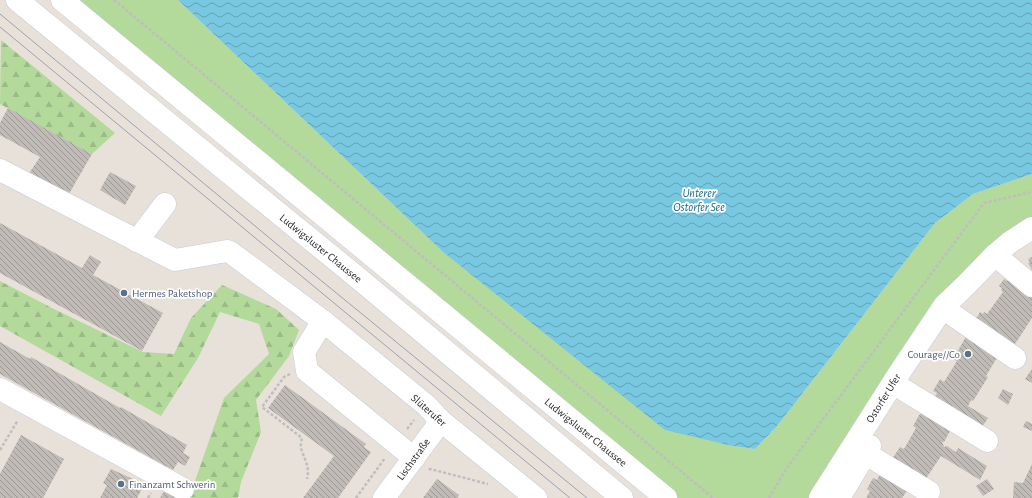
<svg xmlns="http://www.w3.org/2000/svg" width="1032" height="498" viewBox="0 0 1032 498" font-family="'Alegreya Sans',sans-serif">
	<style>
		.green { fill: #b3d99b }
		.forest { fill: url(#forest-firs) }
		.water { fill: url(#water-waves) }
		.building { fill: url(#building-back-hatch) }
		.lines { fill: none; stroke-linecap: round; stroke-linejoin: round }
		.minor-casing { stroke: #c8ccd7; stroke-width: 23 }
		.path { stroke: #bebebe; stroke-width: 2.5; stroke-dasharray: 3 2; stroke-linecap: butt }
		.minor { stroke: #fff; stroke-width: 22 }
		.tram { stroke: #9da1af; stroke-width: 1 }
		.service-dot { fill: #5c6f8a; stroke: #fff; stroke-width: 1.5 }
		.labels { text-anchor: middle; stroke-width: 3.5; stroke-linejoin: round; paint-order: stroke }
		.street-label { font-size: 11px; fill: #272727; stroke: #fff }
		.service-label { font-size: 11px; fill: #4e5e75; stroke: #fff; text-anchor: start }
		.water-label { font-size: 12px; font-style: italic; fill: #1b6687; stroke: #fff }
	</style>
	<defs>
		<pattern id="forest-firs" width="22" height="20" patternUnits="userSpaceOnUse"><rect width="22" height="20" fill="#b3d99b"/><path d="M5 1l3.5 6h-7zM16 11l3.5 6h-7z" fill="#9aba86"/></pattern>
		<pattern id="water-waves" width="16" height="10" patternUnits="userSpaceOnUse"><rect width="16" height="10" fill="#77c8e0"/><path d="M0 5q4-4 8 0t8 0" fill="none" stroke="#62a2b6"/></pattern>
		<pattern id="building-back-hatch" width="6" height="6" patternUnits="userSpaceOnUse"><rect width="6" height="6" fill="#c0bbb6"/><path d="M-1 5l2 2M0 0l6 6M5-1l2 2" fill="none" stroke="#9c9894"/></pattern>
	</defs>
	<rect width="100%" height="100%" fill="#e8e1da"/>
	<!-- green -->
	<polygon class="green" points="62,0 178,0 442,251 733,446 755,449 777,426 935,223 973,194 1032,174 1032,228 995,255 820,498 666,498"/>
	<!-- forest -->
	<g class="forest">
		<polygon points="1,40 115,133 92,154 0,104"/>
		<polygon points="0,281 52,308 143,352 174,354 191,318 222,285 276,309 299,330 289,356 256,400 261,432 241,482 238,498 189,498 224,398 269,354 259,324 220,312 198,358 161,416 0,326"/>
	</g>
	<!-- water -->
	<polygon class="water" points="178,0 1032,0 1032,174 973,194 935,223 777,426 755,449 733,446 665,430 442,251"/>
	<!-- building -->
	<g class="building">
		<polygon points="8,108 92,154 66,199 28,175 40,157 0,135 0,123"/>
		<polygon points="110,172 136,186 125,205 100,190"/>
		<polygon points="0,223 82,268 90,255 101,262 93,275 163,313 142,351 0,273"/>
		<polygon points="1032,257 1032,270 1028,263 1030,263 1028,259"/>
		<polygon points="1004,279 1007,281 1009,279 1032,295 1032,318 1013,347 976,319 980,312 983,314 984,312 987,314 1003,292 1001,290 1002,288 999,286"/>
		<polygon points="967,335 998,356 986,376 988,377 973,401 971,400 968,406 988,418 980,430 935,397 937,393 933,391 940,379 944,382 957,361 953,359"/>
		<polygon points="0,342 30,359 31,357 120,408 121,407 187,445 183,453 190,457 185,466 178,462 173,470 0,374"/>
		<polygon points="1032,369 1032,383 1025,379"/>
		<polygon points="285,385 366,444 364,447 371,452 338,498 303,498 334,456 268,408"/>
		<polygon points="1003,389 1013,394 1008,405 998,398"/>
		<polygon points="921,412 950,431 944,442 942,442 944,447 947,446 956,452 958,448 987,466 980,480 941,456 925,480 892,459 900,447 904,449 916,428 913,426"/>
		<polygon points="1026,421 1032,424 1032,431 1023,427"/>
		<polygon points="21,435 64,459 43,498 0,498 0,474"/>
		<polygon points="1032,464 1032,498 1013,498 1014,482 1023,483"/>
		<polygon points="111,469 133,479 132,481 143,487 137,498 100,498 107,485 103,483"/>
		<polygon points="880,474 907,491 902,498 866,498 870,491 867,489 873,478 877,480"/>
		<polygon points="437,479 459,495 458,498 423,498"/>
		<polygon points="987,479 994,489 983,496 976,486"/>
		<polygon points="164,491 177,498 160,498"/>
	</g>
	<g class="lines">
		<defs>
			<g id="minor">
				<polyline points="17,0 352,273 622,498"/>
				<polyline points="62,0 666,498"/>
				<polyline points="0,170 175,260 227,251 230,252 323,321 426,405 441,421 536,498"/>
				<polyline points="137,241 165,204"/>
				<polyline points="995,255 1032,286"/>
				<polyline points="950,313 1015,358"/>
				<polyline points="323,321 304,352 307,371 414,458"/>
				<polyline points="0,389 183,489"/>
				<polyline points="904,390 987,441"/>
				<polyline points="866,454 929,492"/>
				<polyline points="384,498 441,421"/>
				<polyline points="820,498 900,372 944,306 967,284 995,255 1009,243 1032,228"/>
				<polyline points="839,498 870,446"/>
			</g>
		</defs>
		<!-- minor casing -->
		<use href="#minor" class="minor-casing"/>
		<!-- path -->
		<g class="path">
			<polyline points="114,0 713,498"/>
			<path d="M 290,374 L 284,377 L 262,407 L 302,438 C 301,442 300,447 302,451 C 305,461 310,467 307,479"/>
			<polyline points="407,429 414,420"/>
			<polyline points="0,450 18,420"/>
			<polyline points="429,470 430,469 488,484"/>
			<polyline points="148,498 151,493"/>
			<polyline points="356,498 385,458"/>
			<polyline points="769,498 786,469 984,203 1032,192"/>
		</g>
		<!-- minor -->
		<use href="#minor" class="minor"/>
		<!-- tram -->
		<g class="tram">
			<polyline points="0,14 296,260 587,498"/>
			<polyline points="0,27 570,498"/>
		</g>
	</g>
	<!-- markers -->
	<g class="service-dot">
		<circle cx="124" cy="293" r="4"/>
		<circle cx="968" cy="354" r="4"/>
		<circle cx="121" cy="484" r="4"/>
	</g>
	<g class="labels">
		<!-- street labels -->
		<g class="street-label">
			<text transform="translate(321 248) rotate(39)" y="4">Ludwigsluster Chaussee</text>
			<text transform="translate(883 398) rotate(-58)" y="4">Ostorfer Ufer</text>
			<text transform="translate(429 410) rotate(41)" y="4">Slüterufer</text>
			<text transform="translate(586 432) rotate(39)" y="4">Ludwigsluster Chaussee</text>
			<text transform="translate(413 459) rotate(-54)" y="4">Lischstraße</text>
		</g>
		<!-- service labels -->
		<g class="service-label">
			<text x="132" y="297">Hermes Paketshop</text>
			<text x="960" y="358" text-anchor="end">Courage//Co</text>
			<text x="129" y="488">Finanzamt Schwerin</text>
		</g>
		<!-- water labels -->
		<g class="water-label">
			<text x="699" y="197">Unterer<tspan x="699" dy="14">Ostorfer See</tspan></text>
		</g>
	</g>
</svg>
